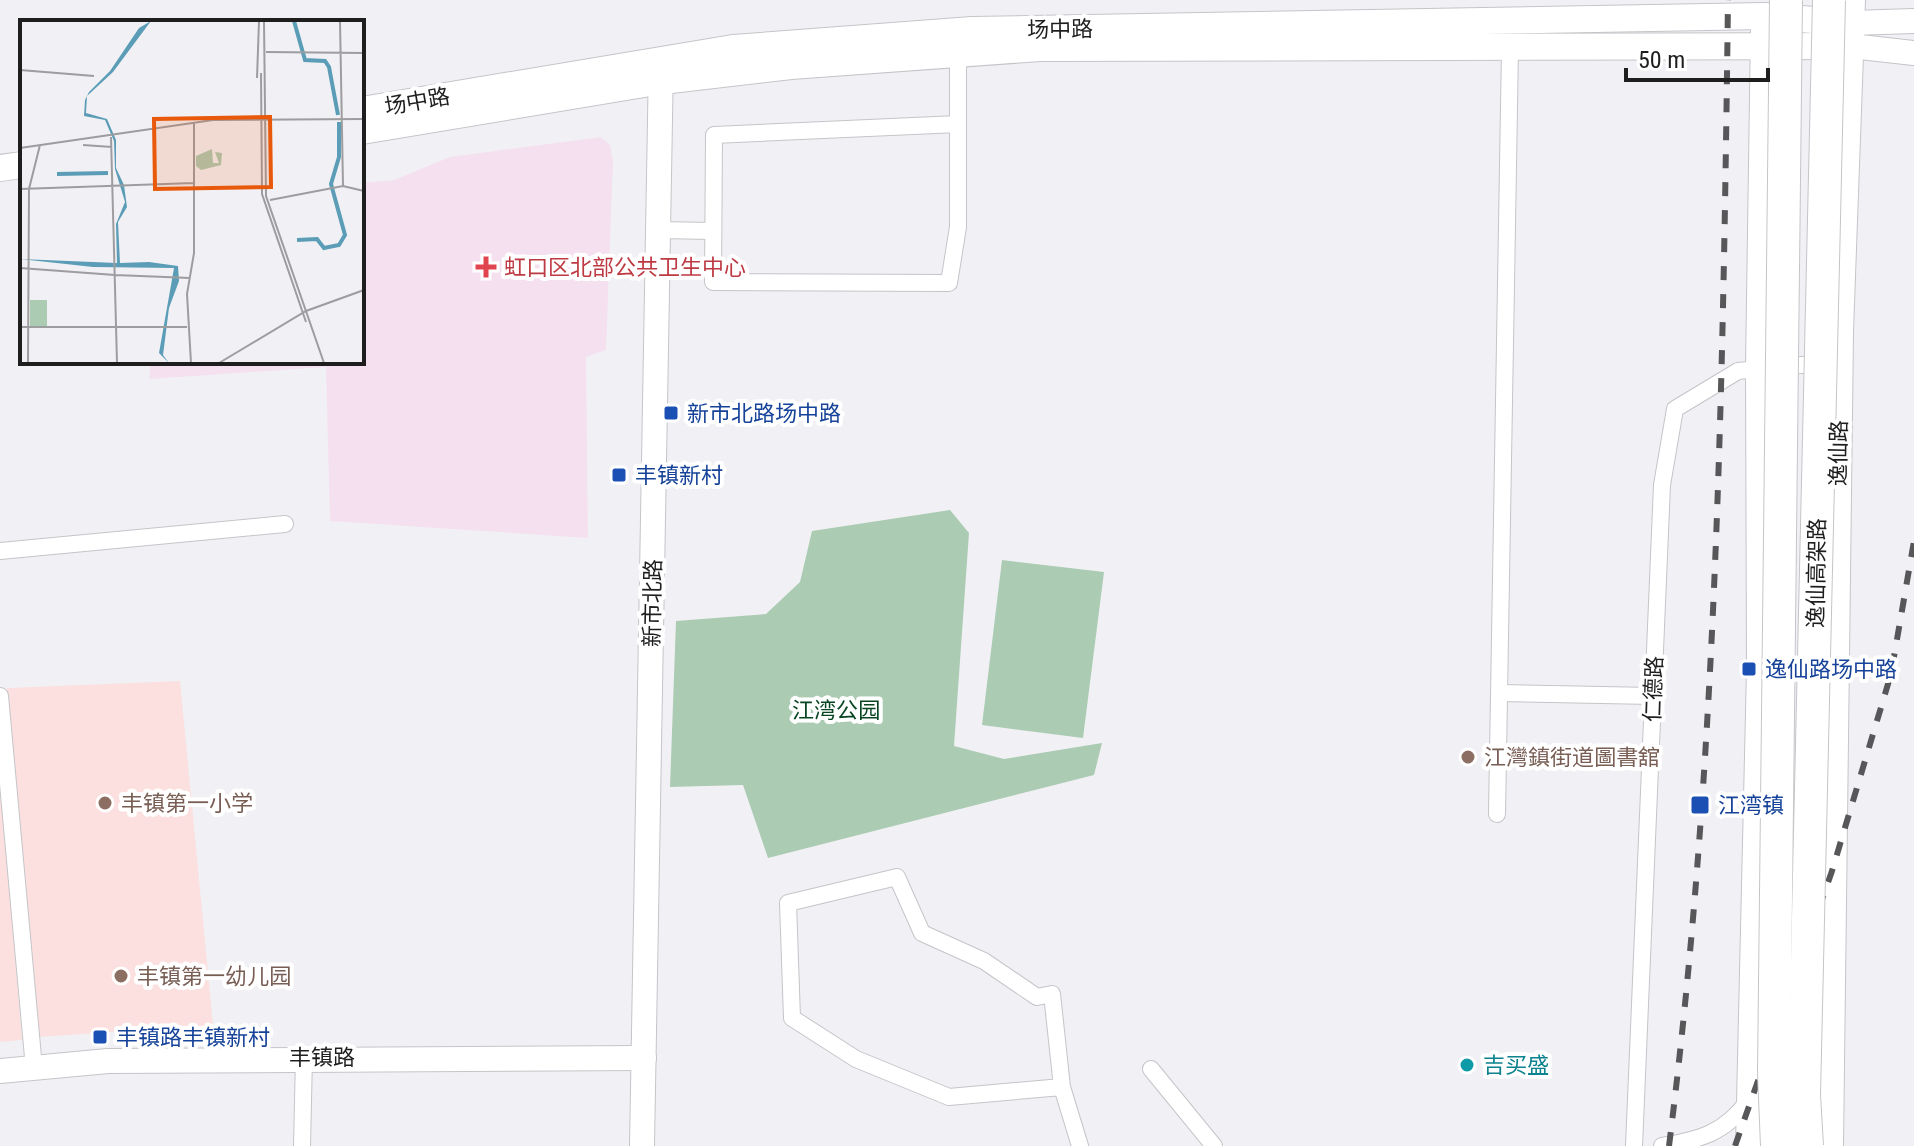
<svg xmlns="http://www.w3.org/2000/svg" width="1914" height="1146" viewBox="0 0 1914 1146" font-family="'Roboto Condensed','Noto Sans SC',sans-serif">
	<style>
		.education { fill: #fbe0df }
		.medical { fill: #f5e0f0 }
		.park { fill: #accbb3 }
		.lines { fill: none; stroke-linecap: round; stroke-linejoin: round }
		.street-casing { stroke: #c5c5c9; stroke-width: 18 }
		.secondary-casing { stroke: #c5c5c9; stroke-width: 26 }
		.primary-casing { stroke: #c5c5c9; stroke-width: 28 }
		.street { stroke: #fff; stroke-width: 16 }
		.secondary { stroke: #fff; stroke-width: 24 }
		.primary { stroke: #fff; stroke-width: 26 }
		.rail { stroke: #575759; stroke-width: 6; stroke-dasharray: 14 14; stroke-linecap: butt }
		.highway-bridge-casing { stroke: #c5c5c9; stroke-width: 34; stroke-linecap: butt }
		.highway-bridge { stroke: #fff; stroke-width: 32 }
		.health-dot { fill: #e0444e; stroke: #fff; stroke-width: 3 }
		.transit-dot { fill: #1a4fb4; stroke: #fff; stroke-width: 3 }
		.education-dot { fill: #8d6e63; stroke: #fff; stroke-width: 3 }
		.culture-dot { fill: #0f9aa8; stroke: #fff; stroke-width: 3 }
		.labels { text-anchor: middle; stroke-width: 8; stroke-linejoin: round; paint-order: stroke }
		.street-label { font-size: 22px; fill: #1e1e1f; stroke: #fff }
		.health-label { font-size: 22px; fill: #be3a42; stroke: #fff; text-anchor: start }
		.transit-label { font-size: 22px; fill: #164399; stroke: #fff; text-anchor: start }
		.park-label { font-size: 22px; fill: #084622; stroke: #fff }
		.education-label { font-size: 22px; fill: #785e54; stroke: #fff; text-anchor: start }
		.culture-label { font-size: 22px; fill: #0d838f; stroke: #fff; text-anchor: start }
		.inset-river { fill: none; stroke: #5b9db7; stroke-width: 4 }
		.inset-road { fill: none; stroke: #9d9d9f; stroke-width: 2 }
		.view { fill: #e8590c; fill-opacity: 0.15; stroke: #e8590c; stroke-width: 4 }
		.inset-edge { fill: none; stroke: #1e1e1f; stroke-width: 4 }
	</style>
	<rect width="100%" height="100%" fill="#f1f1f5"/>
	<!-- education -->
	<g class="education">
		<polygon points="180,681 213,1025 39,1037 7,688"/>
		<polygon points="0,774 22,1040 0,1042"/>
	</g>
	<!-- medical -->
	<polygon class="medical" points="601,137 610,145 613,161 606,350 586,357 588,538 330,521 326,367 149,379 151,362 362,362 362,183 394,180 450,157"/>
	<!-- park -->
	<g class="park">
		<polygon points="950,510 969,533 954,746 1004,759 1102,743 1094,775 768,858 743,785 670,787 676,621 766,614 800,582 812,531"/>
		<polygon points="1002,560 1104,572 1083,738 982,725"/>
	</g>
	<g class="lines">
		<defs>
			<g id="street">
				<polyline points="958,124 714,135 713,282 949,283 958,227 958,54"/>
				<polyline points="659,230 713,231"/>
				<polyline points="0,551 285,524"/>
				<polyline points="1499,693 1653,696"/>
				<polyline points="0,696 34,1068"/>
				<polyline points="1497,814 1510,48"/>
				<polyline points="1151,1069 1214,1146"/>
				<polyline points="1062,1087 949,1097 856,1059 792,1018 788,903 897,877 922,933 984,961 1037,997 1052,994 1062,1087 1080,1146"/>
				<polyline points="302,1146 304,1057"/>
				<polyline points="1634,1146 1662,485 1675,409 1738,371 1823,363"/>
				<path d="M 1662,1146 C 1699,1140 1725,1133 1748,1101"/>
			</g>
			<g id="secondary">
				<polyline points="1851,23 1914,21"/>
				<polyline points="1851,46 1914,53"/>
				<polyline points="0,1071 108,1061 644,1058"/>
				<polyline points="642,1146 661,62"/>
			</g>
			<g id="primary">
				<polyline points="362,110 733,48 972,30 1764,16 1851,23"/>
				<polyline points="362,131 662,81 791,66 1040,48 1851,46"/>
				<polyline points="0,168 22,165"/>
				<polyline points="1749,1146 1760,669 1759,367 1764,30"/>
				<polyline points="1830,1146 1840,331 1852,0"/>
			</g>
		</defs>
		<!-- street casing -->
		<use href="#street" class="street-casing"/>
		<!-- secondary casing -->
		<use href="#secondary" class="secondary-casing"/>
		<!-- primary casing -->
		<use href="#primary" class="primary-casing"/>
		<!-- street -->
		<use href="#street" class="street"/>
		<!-- secondary -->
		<use href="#secondary" class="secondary"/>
		<!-- primary -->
		<use href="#primary" class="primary"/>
		<!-- rail -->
		<g class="rail">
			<path d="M 1669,1146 C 1717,765 1723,383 1728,0"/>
			<polyline points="1735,1146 1832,871 1891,674 1914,541"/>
		</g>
		<defs>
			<g id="highway-bridge">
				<polyline points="1777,1146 1774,1073 1786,0"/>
				<polyline points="1807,1146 1804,1095 1829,0"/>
			</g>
		</defs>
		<!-- highway-bridge casing -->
		<use href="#highway-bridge" class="highway-bridge-casing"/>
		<!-- highway-bridge -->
		<use href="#highway-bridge" class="highway-bridge"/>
	</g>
	<!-- markers -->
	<path class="health-dot" d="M482 255h8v8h8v8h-8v8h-8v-8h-8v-8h8z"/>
	<g class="transit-dot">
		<rect x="663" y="405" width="16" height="16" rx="4"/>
		<rect x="611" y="467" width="16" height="16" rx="4"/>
		<rect x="1741" y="661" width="16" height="16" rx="4"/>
		<rect x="1690" y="795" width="20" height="20" rx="4"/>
		<rect x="92" y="1029" width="16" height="16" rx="4"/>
	</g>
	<g class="education-dot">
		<circle cx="1468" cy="757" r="8"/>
		<circle cx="105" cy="803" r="8"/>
		<circle cx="121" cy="976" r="8"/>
	</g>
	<circle class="culture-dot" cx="1467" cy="1065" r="8"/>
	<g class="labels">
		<!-- street labels -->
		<g class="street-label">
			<text transform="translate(1060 29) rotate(-1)" y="8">场中路</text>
			<text transform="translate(417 101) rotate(-10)" y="8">场中路</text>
			<text transform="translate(1838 453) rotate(-89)" y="8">逸仙路</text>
			<text transform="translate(1816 573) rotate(-89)" y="8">逸仙高架路</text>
			<text transform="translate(652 603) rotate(-89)" y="8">新市北路</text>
			<text transform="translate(1653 689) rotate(-88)" y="8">仁德路</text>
			<text x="322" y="1065">丰镇路</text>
		</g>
		<!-- health labels -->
		<g class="health-label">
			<text x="504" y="275">虹口区北部公共卫生中心</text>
		</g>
		<!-- transit labels -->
		<g class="transit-label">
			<text x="687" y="421">新市北路场中路</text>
			<text x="635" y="483">丰镇新村</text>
			<text x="1765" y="677">逸仙路场中路</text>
			<text x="1718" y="813">江湾镇</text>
			<text x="116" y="1045">丰镇路丰镇新村</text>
		</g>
		<!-- park labels -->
		<g class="park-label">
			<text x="836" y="718">江湾公园</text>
		</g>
		<!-- education labels -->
		<g class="education-label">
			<text x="1484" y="765">江灣鎮街道圖書舘</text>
			<text x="121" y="811">丰镇第一小学</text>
			<text x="137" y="984">丰镇第一幼儿园</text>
		</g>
		<!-- culture labels -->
		<g class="culture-label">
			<text x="1483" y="1073">吉买盛</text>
		</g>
	</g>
	<!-- overview -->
	<g transform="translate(20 20)">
		<rect width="344" height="344" fill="#f1f1f5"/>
		<path d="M 192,129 L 193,143 L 199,143 L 195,132 L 202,133 L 201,145 L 181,150 L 176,146 L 176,136 ZM 10,280 L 27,280 L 27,306 L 10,306 Z" fill="#accbb3"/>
		<path d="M 131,1 L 93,52 L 67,76 L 66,93 L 87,99 L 96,120 L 96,148 L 104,165 L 107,187 L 98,202 L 100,243 L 129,242 L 158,246 L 159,261 L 149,288 L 143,335 L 149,343 L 139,333 L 154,248 L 73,247 L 0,239 L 97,243 L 96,204 L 105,182 L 95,149 L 94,121 L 85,100 L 64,96 L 65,80 L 69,72 L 90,51 L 119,8 Z" fill="#5b9db7"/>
		<path class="inset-river" d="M 274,1 L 285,40 L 305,41 L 309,47 L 318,95M 37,154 L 88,153M 277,220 L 297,219 L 304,228 L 319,225 L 325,215 L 311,164 L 319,137 L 319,102"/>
		<path class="inset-road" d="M 244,1 L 246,176 L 304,343M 320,1 L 323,166M 246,32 L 344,33M 0,50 L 74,56M 241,53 L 242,174 L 286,302M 237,58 L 239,1M 91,117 L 97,343M 63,125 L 92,127M 0,128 L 193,100 L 344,99M 0,169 L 174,163M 250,180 L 323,166 L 344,171M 0,248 L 95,255M 95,255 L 170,258M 0,307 L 167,307M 8,343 L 9,169 L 20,125M 171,343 L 167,274 L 174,233 L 174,102M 199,343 L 286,291 L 344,270"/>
		<path class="view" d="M 250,97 L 251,167 L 135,169 L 134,99 Z"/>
		<rect width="344" height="344" class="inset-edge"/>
	</g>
	<!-- scale -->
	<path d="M1626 68v12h142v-12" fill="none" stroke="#1e1e1f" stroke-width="4"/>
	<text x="1638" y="68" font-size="24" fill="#1e1e1f" stroke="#ffffff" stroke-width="6" paint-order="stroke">50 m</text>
</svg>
